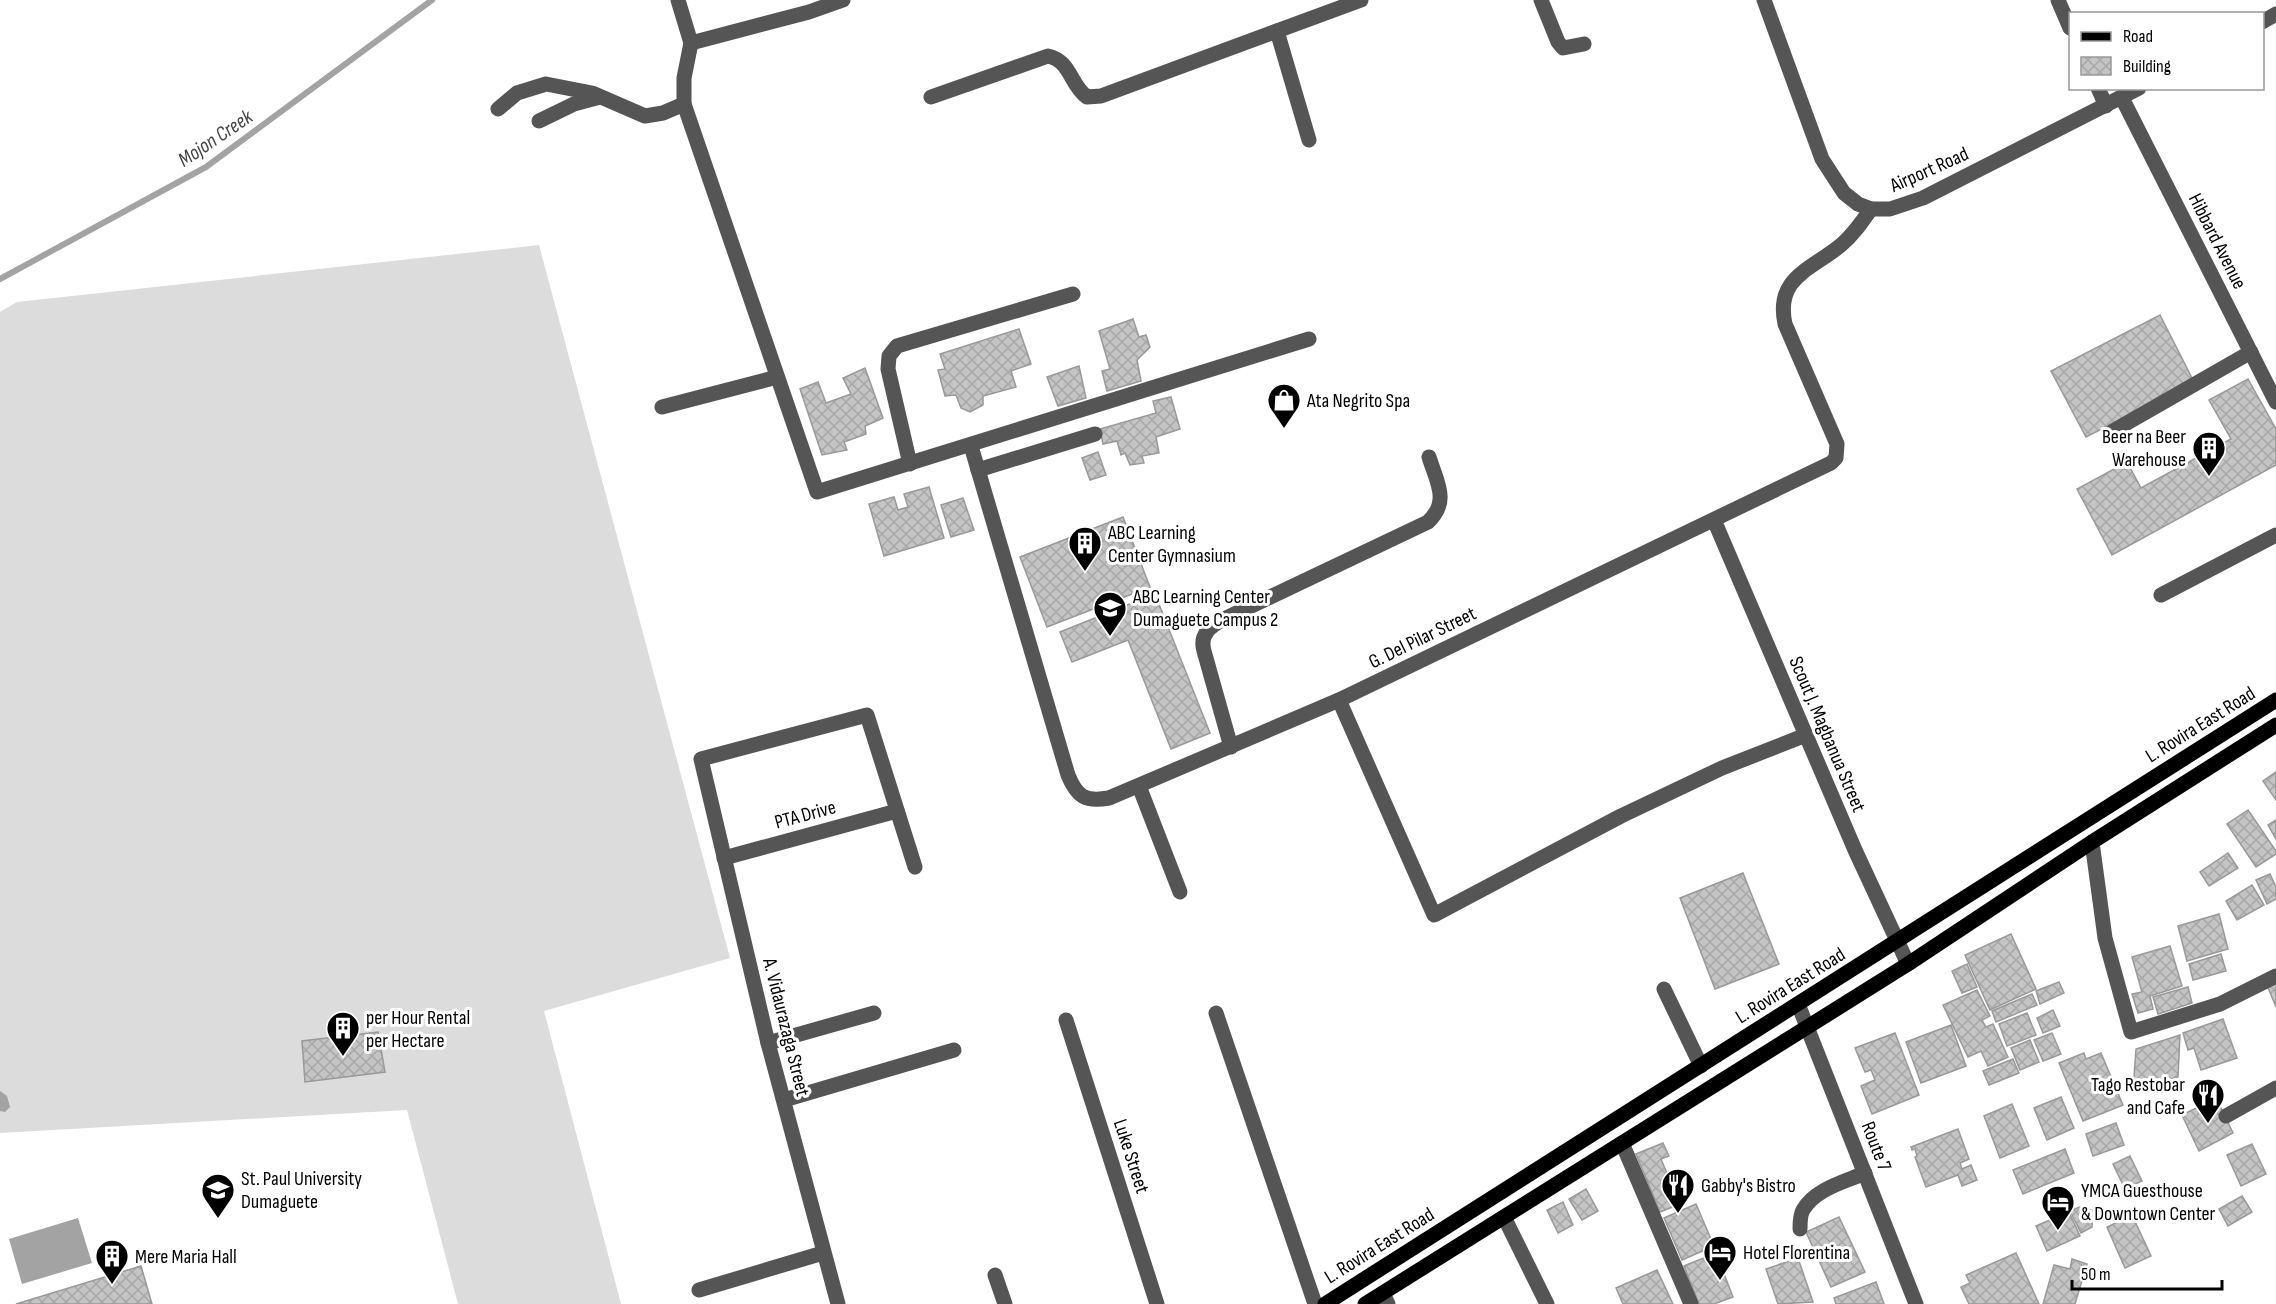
<svg xmlns="http://www.w3.org/2000/svg" width="2276" height="1304" viewBox="0 0 2276 1304" font-family="'Sofia Sans Condensed',sans-serif">
	<style>
		.grass { fill: #dcdcdc }
		.water { fill: #a3a3a3 }
		.lines { fill: none; stroke-linecap: round; stroke-linejoin: round }
		.stream { stroke: #a3a3a3; stroke-width: 6 }
		.building { fill: url(#building-cross-hatch); stroke: #999; stroke-width: 1.5 }
		.minor { stroke: #555; stroke-width: 15 }
		.major { stroke: #000; stroke-width: 15 }
		.labels { text-anchor: middle; stroke-width: 6; stroke-linejoin: round; paint-order: stroke }
		.street-label { font-size: 20px; fill: #000; stroke: #fff }
		.poi-label { font-size: 20px; fill: #000; stroke: #fff; text-anchor: start }
		.water-label { font-size: 21px; font-style: italic; fill: #444; stroke: #fff }
	</style>
	<defs>
		<pattern id="building-cross-hatch" width="8" height="8" patternUnits="userSpaceOnUse" patternTransform="scale(1.5)"><rect width="8" height="8" fill="#c4c4c4"/><path d="M0 0l8 8M0 8l8-8" fill="none" stroke="#a7a7a7"/></pattern>
	</defs>
	<rect width="100%" height="100%" fill="#fff"/>
	<!-- grass -->
	<polygon class="grass" points="539,245 730,958 544,1011 621,1304 458,1304 407,1110 0,1133 0,312 17,302"/>
	<!-- water -->
	<g class="water">
		<polygon points="0,1091 7,1096 10,1107 5,1112 0,1111"/>
		<polygon points="78,1218 92,1263 22,1284 9,1239"/>
	</g>
	<g class="lines">
		<!-- stream -->
		<polyline class="stream" points="0,279 206,167 432,0"/>
	</g>
	<!-- building -->
	<g class="building">
		<polygon points="2160,315 2194,382 2086,437 2051,371"/>
		<polygon points="1133,319 1139,337 1146,335 1150,347 1137,360 1141,381 1107,391 1102,371 1110,369 1099,331"/>
		<polygon points="1019,329 1031,364 1011,371 1016,387 983,396 983,405 970,412 961,408 956,395 945,396 938,370 945,369 940,354"/>
		<polygon points="1079,366 1086,398 1058,406 1047,377"/>
		<polygon points="865,368 883,418 865,426 866,434 844,442 847,450 822,455 800,389 818,382 826,403 851,394 843,378"/>
		<polygon points="2248,379 2276,429 2276,465 2112,555 2077,489 2127,462 2141,488 2231,439 2209,400"/>
		<polygon points="1171,397 1180,429 1156,437 1159,453 1142,456 1144,463 1130,465 1125,453 1121,455 1117,441 1103,444 1100,429 1156,413 1153,401"/>
		<polygon points="1098,452 1106,475 1090,480 1082,458"/>
		<polygon points="929,487 944,538 884,556 869,504 894,497 898,510 908,507 904,494"/>
		<polygon points="963,498 974,530 951,537 941,505"/>
		<polygon points="1123,517 1150,587 1047,627 1020,557"/>
		<polygon points="1155,594 1210,733 1171,749 1128,640 1072,662 1060,632"/>
		<polygon points="2276,772 2276,800 2263,781"/>
		<polygon points="2248,810 2276,851 2276,854 2256,867 2227,824"/>
		<polygon points="2276,820 2276,839 2268,825"/>
		<polygon points="2228,853 2238,868 2209,886 2200,872"/>
		<polygon points="1743,873 1779,964 1715,989 1680,898"/>
		<polygon points="2270,874 2276,887 2276,899 2267,904 2256,880"/>
		<polygon points="2252,885 2264,905 2237,920 2226,901"/>
		<polygon points="2219,914 2228,949 2187,961 2178,926"/>
		<polygon points="2011,934 2036,989 1990,1010 1965,955"/>
		<polygon points="2170,946 2182,986 2150,996 2153,1009 2138,1013 2132,994 2142,992 2132,957"/>
		<polygon points="2221,954 2226,971 2193,980 2189,964"/>
		<polygon points="1967,964 1977,987 1962,993 1952,971"/>
		<polygon points="2276,979 2276,1007 2266,983"/>
		<polygon points="2059,982 2064,993 2040,1004 2036,991"/>
		<polygon points="2188,987 2192,1003 2158,1014 2153,997"/>
		<polygon points="1977,990 1990,1016 1982,1020 1986,1027 1993,1024 2008,1057 1988,1066 1981,1051 1968,1057 1943,1005"/>
		<polygon points="2032,994 2037,1005 1996,1022 1992,1011"/>
		<polygon points="2053,1010 2060,1026 2043,1033 2037,1018"/>
		<polygon points="2027,1013 2036,1035 2007,1046 1999,1024"/>
		<polygon points="2223,1019 2237,1058 2201,1070 2194,1048 2188,1050 2183,1033"/>
		<polygon points="1951,1025 1966,1066 1921,1083 1906,1042"/>
		<polygon points="378,1032 385,1072 305,1082 302,1041"/>
		<polygon points="1895,1033 1919,1095 1872,1114 1861,1086 1875,1080 1871,1070 1865,1072 1855,1048"/>
		<polygon points="2052,1033 2061,1054 2043,1061 2034,1040"/>
		<polygon points="2180,1035 2178,1077 2133,1091 2136,1049"/>
		<polygon points="2030,1040 2039,1062 2020,1070 2011,1048"/>
		<polygon points="2084,1053 2086,1059 2101,1053 2123,1105 2083,1121 2059,1063"/>
		<polygon points="2013,1059 2019,1073 1989,1085 1983,1071"/>
		<polygon points="2061,1097 2074,1128 2047,1140 2034,1108"/>
		<polygon points="2216,1098 2233,1133 2199,1151 2182,1115"/>
		<polygon points="2012,1104 2029,1146 2000,1158 1984,1116"/>
		<polygon points="2116,1123 2124,1145 2093,1156 2086,1134"/>
		<polygon points="1958,1129 1969,1159 1960,1163 1962,1169 1971,1165 1977,1180 1962,1186 1958,1175 1926,1187 1915,1157 1917,1156 1915,1149 1912,1150 1911,1147"/>
		<polygon points="1663,1143 1669,1156 1661,1159 1680,1204 1660,1212 1636,1154"/>
		<polygon points="2252,1144 2266,1174 2241,1186 2227,1155"/>
		<polygon points="2065,1149 2074,1173 2023,1194 2013,1170"/>
		<polygon points="2130,1156 2142,1181 2125,1189 2113,1164"/>
		<polygon points="1586,1189 1598,1211 1582,1220 1569,1199"/>
		<polygon points="2242,1196 2252,1212 2228,1226 2219,1209"/>
		<polygon points="1563,1202 1573,1225 1558,1233 1547,1210"/>
		<polygon points="1696,1204 1714,1246 1682,1260 1664,1218"/>
		<polygon points="2082,1206 2093,1211 2092,1227 2081,1233 2070,1211"/>
		<polygon points="2069,1212 2080,1236 2047,1251 2036,1226"/>
		<polygon points="2132,1215 2151,1256 2125,1268 2107,1227"/>
		<polygon points="1839,1217 1865,1272 1831,1287 1806,1232"/>
		<polygon points="1716,1253 1733,1297 1714,1304 1699,1304 1684,1266"/>
		<polygon points="2016,1253 2039,1304 1969,1304 1961,1287 1970,1283 1966,1275"/>
		<polygon points="1798,1258 1813,1302 1778,1304 1766,1269"/>
		<polygon points="2072,1259 2087,1264 2075,1304 2043,1304 2054,1265 2070,1269"/>
		<polygon points="141,1266 152,1304 16,1304"/>
		<polygon points="1657,1270 1673,1304 1623,1304 1616,1288"/>
		<polygon points="1876,1282 1884,1304 1836,1304 1834,1298"/>
	</g>
	<g class="lines">
		<!-- minor -->
		<g class="minor">
			<polyline points="678,0 691,43 684,78 684,104 817,492 1309,339"/>
			<polyline points="1541,0 1558,42 1563,48 1584,44"/>
			<polyline points="1764,0 1822,159 1844,193 1858,204 1871,209 1890,209 1923,198 2139,88"/>
			<polyline points="2058,0 2070,28"/>
			<polyline points="2262,22 2276,14"/>
			<polyline points="1277,31 1309,140"/>
			<polyline points="691,43 809,12 843,0"/>
			<polyline points="2098,88 2106,106"/>
			<path d="M 931,97 L 1048,56 C 1071,61 1070,85 1087,97 L 1101,96 L 1361,0"/>
			<polyline points="2122,98 2276,402"/>
			<polyline points="498,109 517,93 546,84 592,93 645,116 663,113 684,104"/>
			<polyline points="539,121 574,104 600,97"/>
			<polyline points="662,407 777,377"/>
			<polyline points="2113,431 2251,352"/>
			<path d="M 971,446 L 1068,775 C 1077,797 1085,802 1109,798 L 1339,700 L 1831,463 L 1836,458 L 1837,444 L 1785,324 C 1775,277 1811,270 1841,245 C 1853,235 1862,222 1871,209"/>
			<polyline points="910,464 888,369 889,356 897,346 1073,294"/>
			<polyline points="978,470 1095,434"/>
			<polyline points="1714,520 1855,850 1908,964"/>
			<polyline points="2161,595 2276,535"/>
			<polyline points="1339,700 1434,915 1621,816 1722,768 1806,735"/>
			<path d="M 1231,747 L 1204,651 C 1199,634 1211,626 1224,619 L 1428,522 C 1450,501 1437,483 1429,457"/>
			<polyline points="1139,786 1180,892"/>
			<polyline points="2092,842 2105,938 2131,1032 2220,1004 2276,976"/>
			<polyline points="724,858 897,811"/>
			<polyline points="1664,989 1701,1066"/>
			<polyline points="1798,1004 1916,1304"/>
			<polyline points="1216,1013 1315,1304"/>
			<polyline points="1066,1020 1157,1304"/>
			<polyline points="768,1043 874,1013"/>
			<polyline points="784,1100 954,1050"/>
			<polyline points="2226,1116 2276,1088"/>
			<polyline points="1622,1143 1691,1304"/>
			<polyline points="1504,1217 1547,1304"/>
			<path d="M 1800,1229 C 1800,1223 1800,1215 1803,1210 C 1815,1189 1844,1182 1865,1173"/>
			<polyline points="995,1275 1005,1304"/>
			<polyline points="699,1290 823,1253"/>
			<polyline points="1383,1293 1388,1304"/>
			<polyline points="838,1304 768,1043 701,759 867,715 915,867"/>
		</g>
		<!-- major -->
		<g class="major">
			<polyline points="1325,1304 2276,700"/>
			<polyline points="1365,1304 1908,964 2092,842 2276,725"/>
		</g>
	</g>
	<!-- icons -->
	<defs>
		<symbol id="shop-pin" viewBox="-11 -11 22 30"><path d="M0 17L-7.5 6A9.5 9.5 0 1 1 7.5 6Z" fill="#000" stroke="#fff"/><path d="M-5-2.5h2.3a2.7 3.5 0 0 1 5.4 0H5L5.5 6h-11ZM-1.5-2.5h3a1.5 2.3 0 0 0-3 0Z" fill="#fff"/></symbol>
		<symbol id="building-pin" viewBox="-11 -11 22 30"><path d="M0 17L-7.5 6A9.5 9.5 0 1 1 7.5 6Z" fill="#000" stroke="#fff"/><path d="M-4-6H4V6H1V3H-1V6H-4ZM-2.5-4.3h1.7v1.8h-1.7ZM.8-4.3h1.7v1.8H.8ZM-2.5-1h1.7V.8h-1.7ZM.8-1h1.7V.8H.8Z" fill="#fff"/></symbol>
		<symbol id="school-pin" viewBox="-11 -11 22 30"><path d="M0 17L-7.5 6A9.5 9.5 0 1 1 7.5 6Z" fill="#000" stroke="#fff"/><path d="M0-5L7-2L0 1L-7-2ZM-4 1L0 2.5L4 1V4Q0 6-4 4Z" fill="#fff"/></symbol>
		<symbol id="restaurant-pin" viewBox="-11 -11 22 30"><path d="M0 17L-7.5 6A9.5 9.5 0 1 1 7.5 6Z" fill="#000" stroke="#fff"/><path d="M-5-6h1v4h1v-4h1v4h1v-4h1v5L-1.5 .5V6h-2V.5L-5-1ZM5-6V6H3V1.5H1.5Q1.5-4 5-6Z" fill="#fff"/></symbol>
		<symbol id="university-pin" viewBox="-11 -11 22 30"><path d="M0 17L-7.5 6A9.5 9.5 0 1 1 7.5 6Z" fill="#000" stroke="#fff"/><path d="M0-5L7-2L0 1L-7-2ZM-4 1L0 2.5L4 1V4Q0 6-4 4Z" fill="#fff"/></symbol>
		<symbol id="hotel-pin" viewBox="-11 -11 22 30"><path d="M0 17L-7.5 6A9.5 9.5 0 1 1 7.5 6Z" fill="#000" stroke="#fff"/><path d="M-6-4.5h1.5V1H6V5H4.5V3h-9V5H-6ZM-4 0a1.8 1.8 0 1 1 3.6 0ZM.5 0V-2.5h3Q6-2.5 6 0Z" fill="#fff"/></symbol>
	</defs>
	<g fill-rule="evenodd">
		<use href="#shop-pin" x="1265" y="381" width="38" height="52"/>
		<use href="#building-pin" x="2190" y="429" width="38" height="52"/>
		<use href="#building-pin" x="1066" y="524" width="38" height="52"/>
		<use href="#school-pin" x="1091" y="589" width="38" height="52"/>
		<use href="#building-pin" x="324" y="1009" width="38" height="52"/>
		<use href="#restaurant-pin" x="2189" y="1076" width="38" height="52"/>
		<use href="#restaurant-pin" x="1659" y="1166" width="38" height="52"/>
		<use href="#university-pin" x="199" y="1171" width="38" height="52"/>
		<use href="#hotel-pin" x="2039" y="1183" width="38" height="52"/>
		<use href="#hotel-pin" x="1701" y="1233" width="38" height="52"/>
		<use href="#building-pin" x="93" y="1237" width="38" height="52"/>
	</g>
	<g class="labels">
		<!-- street labels -->
		<g class="street-label">
			<text transform="translate(1929 169) rotate(-24)" y="7">Airport Road</text>
			<text transform="translate(2218 241) rotate(63)" y="7">Hibbard Avenue</text>
			<text transform="translate(1422 637) rotate(-26)" y="7">G. Del Pilar Street</text>
			<text transform="translate(2200 724) rotate(-32)" y="7">L. Rovira East Road</text>
			<text transform="translate(1828 734) rotate(67)" y="7">Scout J. Magbanua Street</text>
			<text transform="translate(805 814) rotate(-15)" y="7">PTA Drive</text>
			<text transform="translate(1790 985) rotate(-32)" y="7">L. Rovira East Road</text>
			<text transform="translate(787 1027) rotate(76)" y="7">A. Vidaurazaga Street</text>
			<text transform="translate(1877 1146) rotate(69)" y="7">Route 7</text>
			<text transform="translate(1132 1156) rotate(72)" y="7">Luke Street</text>
			<text transform="translate(1379 1245) rotate(-32)" y="7">L. Rovira East Road</text>
		</g>
		<!-- poi labels -->
		<g class="poi-label">
			<text x="1307" y="407">Ata Negrito Spa</text>
			<text x="2186" y="443" text-anchor="end">Beer na Beer<tspan x="2186" dy="23">Warehouse</tspan></text>
			<text x="1108" y="539">ABC Learning<tspan x="1108" dy="23">Center Gymnasium</tspan></text>
			<text x="1133" y="603">ABC Learning Center<tspan x="1133" dy="23">Dumaguete Campus 2</tspan></text>
			<text x="366" y="1024">per Hour Rental<tspan x="366" dy="23">per Hectare</tspan></text>
			<text x="2185" y="1091" text-anchor="end">Tago Restobar<tspan x="2185" dy="23">and Cafe</tspan></text>
			<text x="241" y="1185">St. Paul University<tspan x="241" dy="23">Dumaguete</tspan></text>
			<text x="1701" y="1192">Gabby's Bistro</text>
			<text x="2081" y="1197">YMCA Guesthouse<tspan x="2081" dy="23">&amp; Downtown Center</tspan></text>
			<text x="1743" y="1259">Hotel Florentina</text>
			<text x="135" y="1263">Mere Maria Hall</text>
		</g>
		<!-- water labels -->
		<g class="water-label">
			<text transform="translate(215 138) rotate(-34)" y="7">Mojon Creek</text>
		</g>
	</g>
	<!-- legend -->
	<rect x="2069" y="12" width="195" height="78" fill="#ffffff" stroke="#999999" stroke-width="1.5"/>
	<rect x="2081" y="32" width="30" height="9" fill="#000000" stroke="#999999" stroke-width="1.5"/>
	<text x="2123" y="42" font-size="18" fill="#000000">Road</text>
	<rect x="2081" y="57" width="30" height="18" fill="url(#building-cross-hatch)" stroke="#999999" stroke-width="1.5"/>
	<text x="2123" y="72" font-size="18" fill="#000000">Building</text>
	<!-- scale -->
	<path d="M2072 1280v9h150v-9" fill="none" stroke="#000000" stroke-width="3"/>
	<text x="2081" y="1280" font-size="18" fill="#000000" stroke="#ffffff" stroke-width="4.5" paint-order="stroke">50 m</text>
</svg>
